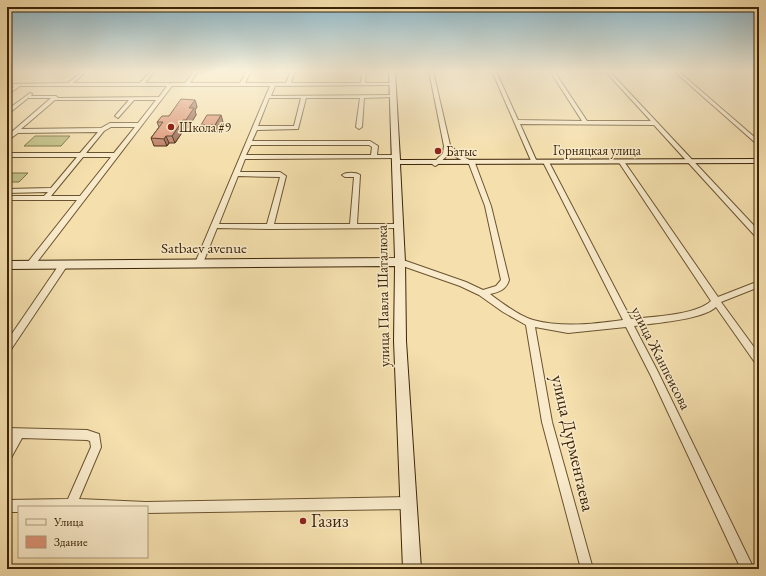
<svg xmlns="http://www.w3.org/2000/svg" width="766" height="576" viewBox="0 0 766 576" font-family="'EB Garamond',serif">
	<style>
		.green { fill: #c0c086; stroke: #7e7246 }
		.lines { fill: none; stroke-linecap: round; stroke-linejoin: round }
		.street-casing { stroke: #6a5330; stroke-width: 2 }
		.secondary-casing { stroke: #3c2407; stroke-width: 2 }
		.street { fill: #f8eaca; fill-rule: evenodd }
		.secondary { fill: #f8eaca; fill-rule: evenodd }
		.wall { fill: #bd7e65; stroke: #3c2407 }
		.shaded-wall { fill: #9a6752; stroke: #3c2407 }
		.building { fill: #dc9375; stroke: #3c2407 }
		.poi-dot { fill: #8f2418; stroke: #f8eaca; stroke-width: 1.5 }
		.labels { text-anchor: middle; stroke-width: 3; stroke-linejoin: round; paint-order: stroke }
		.far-poi-label { font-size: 13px; fill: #3c2407; stroke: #f8eaca; text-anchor: start }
		.far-street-label { font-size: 13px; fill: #3c2407; stroke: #f8eaca }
		.street-label { font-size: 15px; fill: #3c2407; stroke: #f8eaca }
		.near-street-label { font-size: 18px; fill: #3c2407; stroke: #f8eaca }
		.near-poi-label { font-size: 18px; fill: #3c2407; stroke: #f8eaca; text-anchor: start }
	</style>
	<rect width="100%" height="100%" fill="#f4dfad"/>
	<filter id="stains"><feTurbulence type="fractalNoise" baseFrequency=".005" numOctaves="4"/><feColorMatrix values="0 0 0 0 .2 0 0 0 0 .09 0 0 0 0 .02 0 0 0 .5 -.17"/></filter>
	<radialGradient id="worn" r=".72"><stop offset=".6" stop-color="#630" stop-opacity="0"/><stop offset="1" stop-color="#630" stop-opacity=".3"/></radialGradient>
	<!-- green -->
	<g class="green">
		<polygon points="35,136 70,136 61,146 24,146"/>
		<polygon points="7,173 28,173 19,182 7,182"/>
	</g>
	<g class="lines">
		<defs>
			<g id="street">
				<path d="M 83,71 L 87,71 L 73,83 L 140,83 L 151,71 L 155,71 L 145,83 L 185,83 L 194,71 L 198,71 L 190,83 L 240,83 L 247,71 L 251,71 L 245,83 L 286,83 L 291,71 L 295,71 L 291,83 L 361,83 L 362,71 L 366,71 L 365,83 L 394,83 L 394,84 L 392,85 L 275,86 L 271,96 L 393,95 L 395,96 L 393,97 L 364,98 L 362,127 L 359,129 L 356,127 L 360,98 L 306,98 L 298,129 L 257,130 L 252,141 L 370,141 L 378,146 L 377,155 L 396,155 L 398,156 L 398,158 L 245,159 L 240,172 L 280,172 L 286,176 L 274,224 L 350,224 L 354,177 L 345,177 L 342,175 C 346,172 356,172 360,175 L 357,224 L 399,224 L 402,226 L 399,228 L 270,229 L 217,228 L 203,263 L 202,265 L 196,265 L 195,263 L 270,86 L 172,86 L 34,266 L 28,266 L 27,264 L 28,262 L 77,200 L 7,200 L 7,196 L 44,196 L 48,192 L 7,193 L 7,189 L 51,188 L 77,157 L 7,157 L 7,153 L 80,153 L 98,132 L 18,133 L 7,141 L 7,136 L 51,98 L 28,98 L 7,115 L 7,110 L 30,93 L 32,94 L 31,96 L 56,96 L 58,98 L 159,97 L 167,86 L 20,86 L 7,95 L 7,92 L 14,86 L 7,86 L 7,84 L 68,83 ZM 269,98 L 301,98 L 294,126 L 258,126 ZM 55,100 L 129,100 L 115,116 L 118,118 L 134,100 L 156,100 L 138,123 L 110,123 L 101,128 L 21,129 ZM 111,127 L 135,127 L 114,153 L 86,153 L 104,131 ZM 251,145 L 369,145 L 372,147 L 371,155 L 246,155 ZM 83,157 L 111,157 L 80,196 L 51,196 ZM 238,176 L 280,177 L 267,224 L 219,224 Z"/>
				<path d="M 429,71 L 433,71 L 450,145 L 460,155 L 475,163 L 491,206 L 509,280 C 506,290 499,292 490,294 C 502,303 519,316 533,320 C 563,328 593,324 623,320 L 543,162 L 546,160 L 549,162 L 631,319 C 652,317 696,315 711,301 L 618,161 L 619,160 L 623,160 L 718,297 L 759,281 L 759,287 L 721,302 L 759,354 L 759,365 L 756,364 L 716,307 C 702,320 654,323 634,326 L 657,370 L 754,569 L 741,569 L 651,376 L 626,327 L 568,333 L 535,327 L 552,422 L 593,569 L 581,569 L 542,422 L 526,325 L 503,312 L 479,295 L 460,286 L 397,264 L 396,262 L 397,260 L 403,260 L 466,282 L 483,290 L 496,286 L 501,280 L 485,206 L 469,164 L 456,157 L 449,151 L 448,155 L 437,165 L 435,166 L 432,164 L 443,153 L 444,146 Z"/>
				<polygon points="492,71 496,71 518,120 582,121 550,71 554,71 587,121 651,121 605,71 609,71 759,231 759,237 756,237 654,125 520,124 537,162 532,163"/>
				<polygon points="674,71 678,71 759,141 759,146"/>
				<polygon points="64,261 67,262 68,264 67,266 10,351 7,352 7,341 61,262"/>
				<polygon points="7,428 87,430 99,434 101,447 79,499 146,502 409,497 413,499 415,503 413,507 409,509 147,513 147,507 19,507 19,512 7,512 7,500 68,499 91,447 90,441 87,440 22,438 11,458 7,459 7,444 10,438 7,438"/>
			</g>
			<polygon id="secondary" points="389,71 395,71 400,160 759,159 759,163 400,164 405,262 406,341 421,569 403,569 394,341 395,266 7,269 7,261 395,258"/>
		</defs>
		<!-- street casing -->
		<use href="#street" class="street-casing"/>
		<!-- secondary casing -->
		<use href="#secondary" class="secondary-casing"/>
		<!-- street -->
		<use href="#street" class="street"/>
		<!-- secondary -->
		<use href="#secondary" class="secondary"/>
	</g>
	<!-- wall -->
	<g class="wall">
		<polygon points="195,100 197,107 195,110 196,115 188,128 185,128 175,143 169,143 167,146 154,146 151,138 159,127 157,122 169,116"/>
		<polygon points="223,122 217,132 203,132 201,125"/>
	</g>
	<!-- shaded-wall -->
	<g class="shaded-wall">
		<polygon points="195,100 197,107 195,110 196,115 188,128 186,120 189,108"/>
		<polygon points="221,115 223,122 217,132 215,125"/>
		<polygon points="183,120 185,128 175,143 172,136"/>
		<polygon points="166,136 169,143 167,146 164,139"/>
	</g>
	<!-- building -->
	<g class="building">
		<polygon points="181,99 195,100 189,108 194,108 186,120 183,120 172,136 166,136 164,139 151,138 163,122 157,122 162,116 169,116"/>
		<polygon points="207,115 221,115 215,125 201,125"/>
	</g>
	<!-- sky -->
	<linearGradient id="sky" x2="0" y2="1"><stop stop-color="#8ab8cd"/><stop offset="0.47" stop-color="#faf1da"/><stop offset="1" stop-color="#faf1da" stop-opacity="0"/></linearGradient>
	<rect width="766" height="151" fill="url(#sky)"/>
	<!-- markers -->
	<g class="poi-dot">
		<circle cx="171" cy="127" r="4"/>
		<circle cx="438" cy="151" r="4"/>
		<circle cx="303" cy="521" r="4"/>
	</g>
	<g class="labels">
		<!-- far-poi labels -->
		<g class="far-poi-label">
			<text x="179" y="132">Школа #9</text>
			<text x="446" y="156">Батыс</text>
		</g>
		<!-- far-street labels -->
		<g class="far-street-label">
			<text x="597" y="155">Горняцкая улица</text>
		</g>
		<!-- street labels -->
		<g class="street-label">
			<text x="204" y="253">Satbaev avenue</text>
			<text transform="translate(383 296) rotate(-91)" y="5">улица Павла Шаталюка</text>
			<text transform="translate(661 358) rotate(63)" y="5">улица Жанпеисова</text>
		</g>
		<!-- near-street labels -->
		<g class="near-street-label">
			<text transform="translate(573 443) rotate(77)" y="6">улица Дурментаева</text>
		</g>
		<!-- near-poi labels -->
		<g class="near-poi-label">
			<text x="311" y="527">Газиз</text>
		</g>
	</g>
	<!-- margin -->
	<rect width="766" height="576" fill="none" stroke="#f4dfad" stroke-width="24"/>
	<rect x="8" y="8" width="750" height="560" fill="none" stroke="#3c2407" stroke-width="2"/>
	<rect x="12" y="12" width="742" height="552" fill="none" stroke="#3c2407"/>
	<!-- legend -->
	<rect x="18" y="506" width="130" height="52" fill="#f8eaca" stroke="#ad9b7c"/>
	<rect x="26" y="519" width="20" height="6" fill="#f8eaca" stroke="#ad9b7c"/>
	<text x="54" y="526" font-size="12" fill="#3c2407">Улица</text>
	<rect x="26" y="536" width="20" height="12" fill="#dc9375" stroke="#ad9b7c"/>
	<text x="54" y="546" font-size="12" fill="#3c2407">Здание</text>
	<rect width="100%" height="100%" filter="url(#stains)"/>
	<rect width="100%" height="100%" fill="url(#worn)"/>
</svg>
